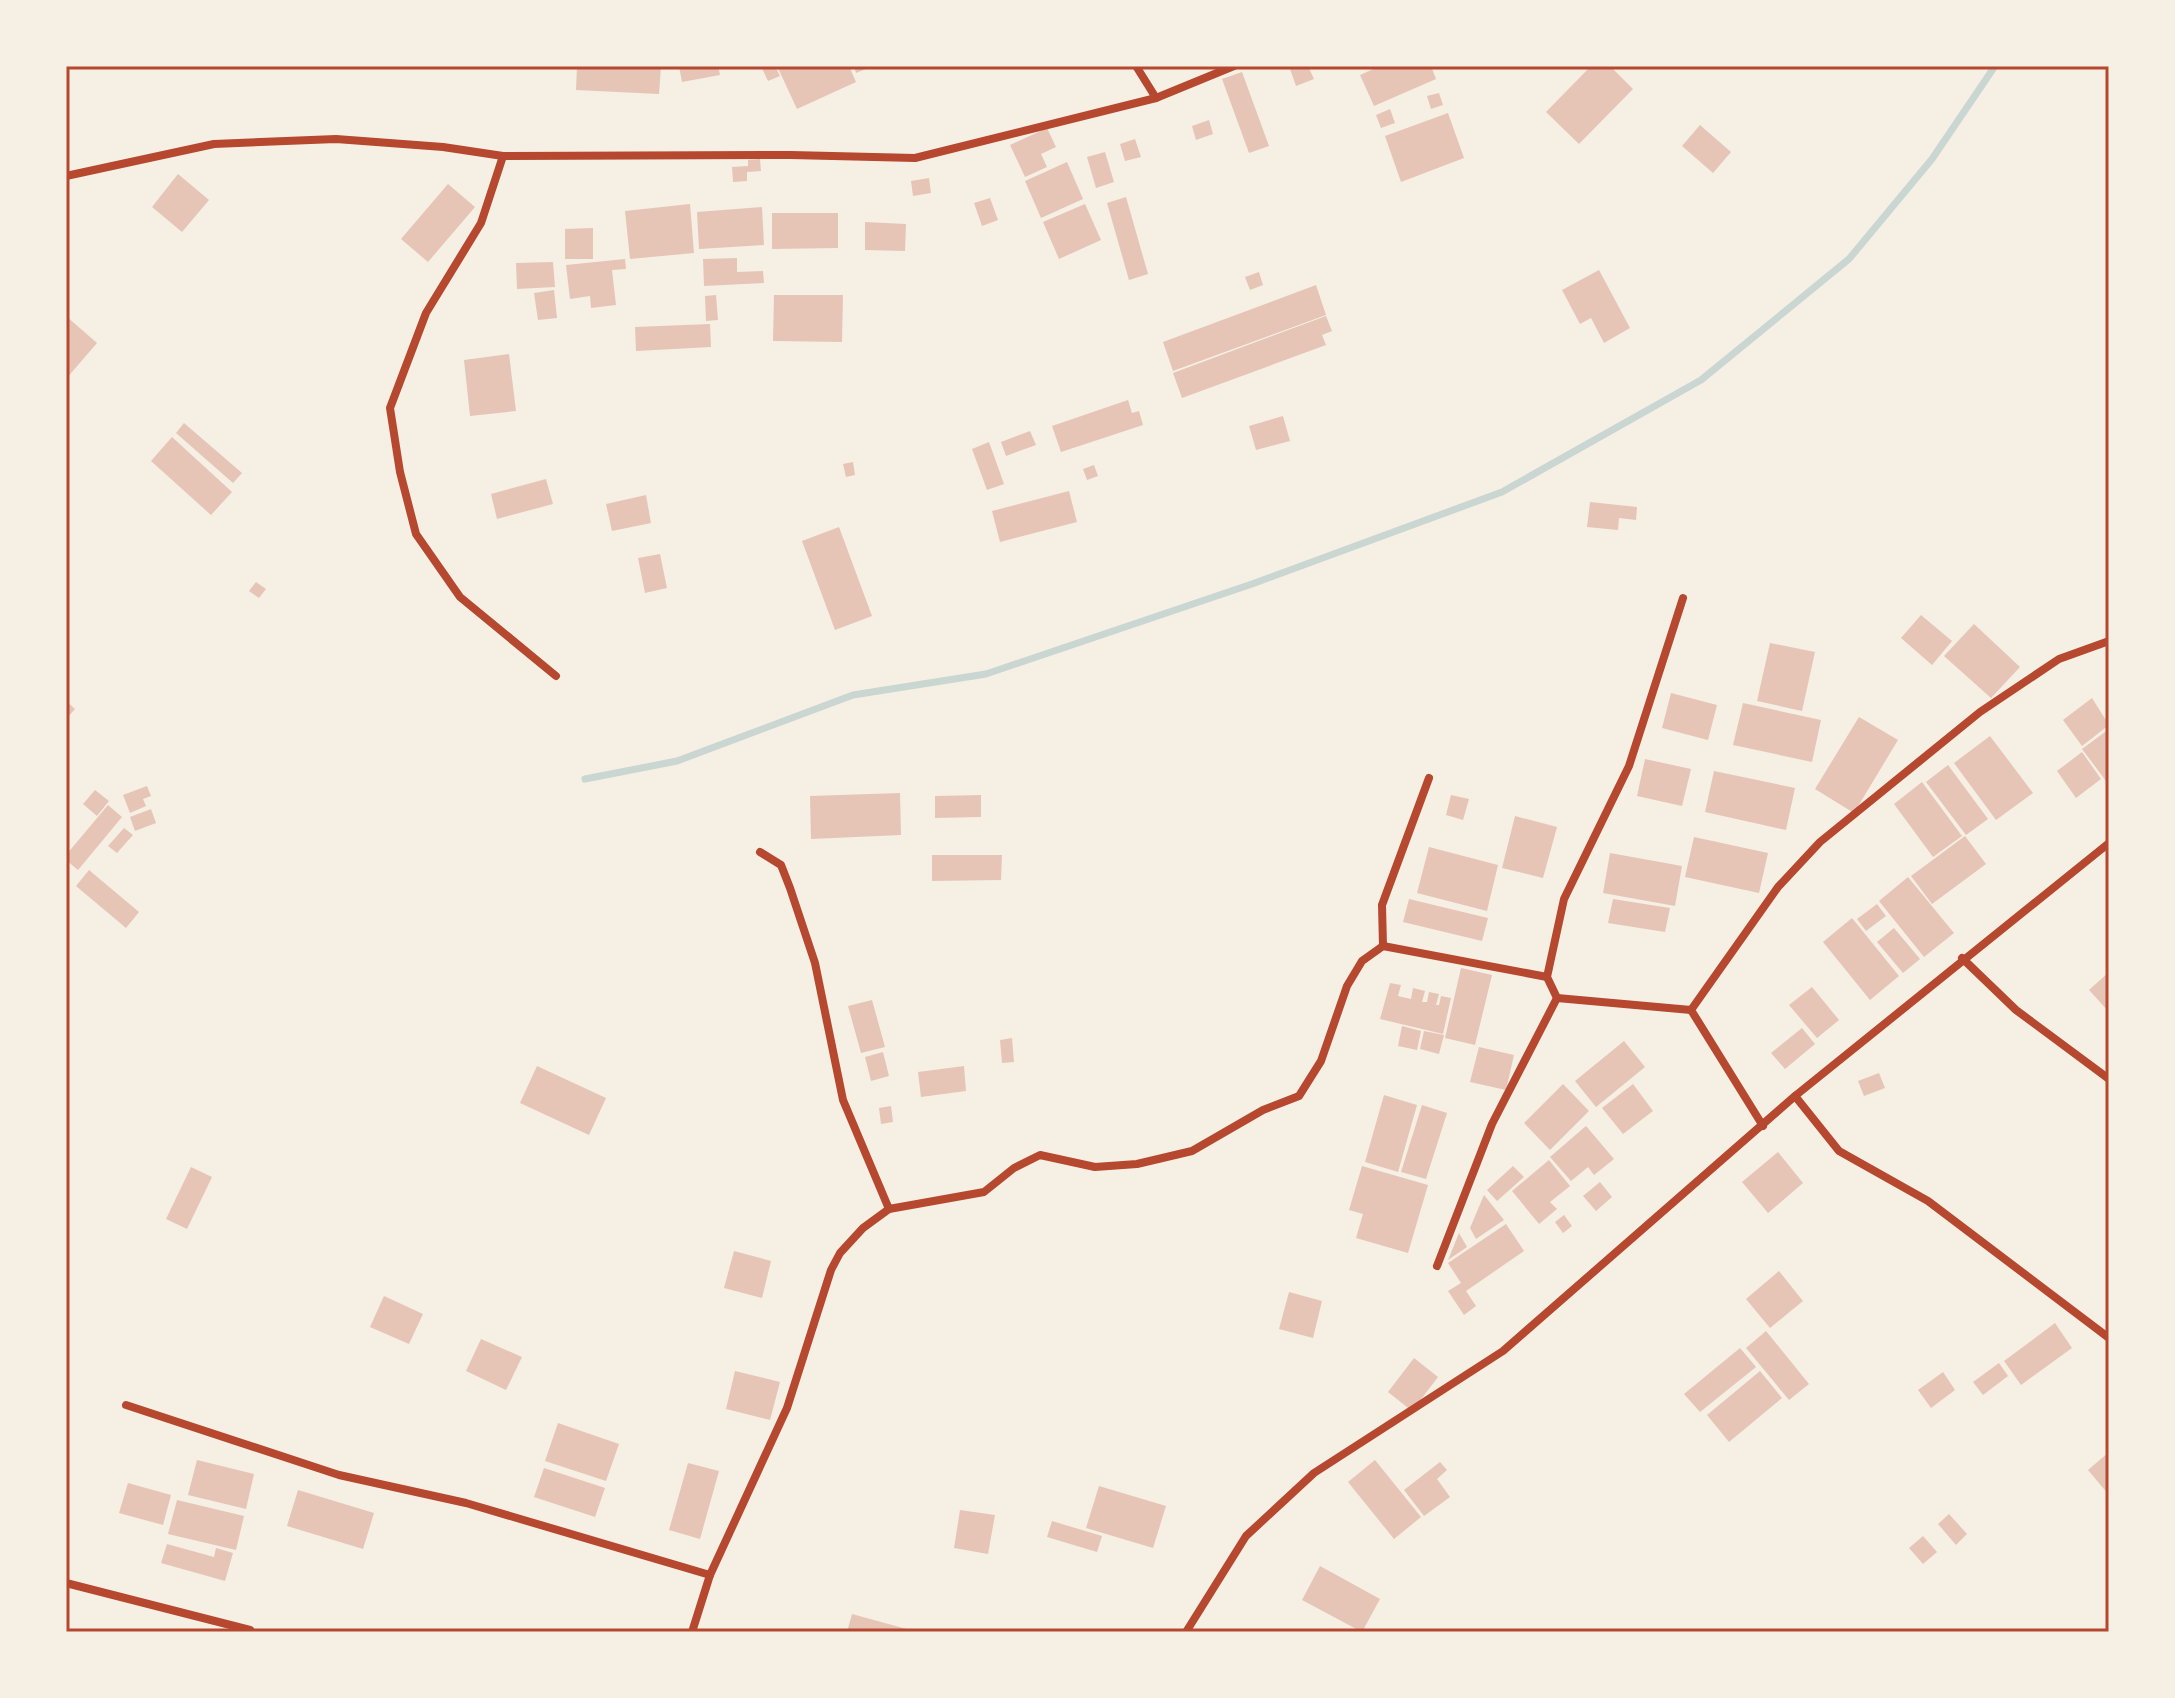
<svg xmlns="http://www.w3.org/2000/svg" width="2175" height="1698" viewBox="0 0 2175 1698" font-family="Lato,sans-serif">
	<style>
		.lines { fill: none; stroke-linecap: round; stroke-linejoin: round }
		.stream { stroke: #c9d6d2; stroke-width: 7 }
		.building { fill: #e6c5b7 }
		.minor { stroke: #b5482f; stroke-width: 8 }
		.neatline { fill: none; stroke: #b5482f; stroke-width: 3 }
	</style>
	<rect width="100%" height="100%" fill="#f6efe4"/>
	<g class="lines">
		<!-- stream -->
		<polyline class="stream" points="585,779 677,761 853,695 986,674 1252,584 1502,492 1701,380 1849,259 1932,159 1995,66"/>
	</g>
	<!-- building -->
	<g class="building">
		<polygon points="577,66 661,66 659,94 576,90"/>
		<polygon points="679,66 718,66 720,75 682,82"/>
		<polygon points="761,66 775,66 780,76 768,81"/>
		<polygon points="777,66 849,66 856,82 797,109"/>
		<polygon points="854,66 873,66 856,73"/>
		<polygon points="1289,66 1308,66 1314,79 1296,86"/>
		<polygon points="1380,66 1431,66 1436,79 1374,106 1360,75"/>
		<polygon points="1591,66 1610,66 1633,89 1579,144 1546,112"/>
		<polygon points="1242,72 1269,146 1249,153 1222,79"/>
		<polygon points="1439,93 1443,105 1431,109 1427,96"/>
		<polygon points="1390,109 1395,123 1381,128 1376,115"/>
		<polygon points="1448,113 1464,158 1401,182 1385,136"/>
		<polygon points="1209,120 1213,134 1196,140 1192,126"/>
		<polygon points="1700,125 1731,152 1713,173 1682,146"/>
		<polygon points="1047,128 1056,147 1041,154 1047,167 1025,177 1010,145"/>
		<polygon points="1135,139 1141,157 1125,161 1120,144"/>
		<polygon points="1105,152 1114,182 1096,188 1087,157"/>
		<polygon points="760,159 761,171 747,172 747,181 733,182 732,167 748,166 748,160"/>
		<polygon points="1067,162 1083,199 1041,218 1025,181"/>
		<polygon points="178,174 209,200 182,232 152,207"/>
		<polygon points="929,178 931,193 913,196 911,181"/>
		<polygon points="448,184 475,207 428,262 401,239"/>
		<polygon points="1126,197 1148,274 1129,280 1107,203"/>
		<polygon points="990,198 998,220 982,226 974,203"/>
		<polygon points="690,204 694,253 630,259 625,211"/>
		<polygon points="1085,204 1101,240 1059,259 1043,222"/>
		<polygon points="762,207 764,245 699,249 697,212"/>
		<polygon points="772,213 838,213 838,248 772,249"/>
		<polygon points="865,222 906,224 905,251 865,250"/>
		<polygon points="593,228 593,259 565,259 565,229"/>
		<polygon points="737,258 737,272 763,271 764,283 704,286 703,259"/>
		<polygon points="625,259 626,269 612,270 616,305 591,308 590,296 570,299 566,265"/>
		<polygon points="553,262 555,287 517,289 516,263"/>
		<polygon points="1599,270 1630,328 1604,343 1591,318 1580,324 1562,290"/>
		<polygon points="1259,272 1263,285 1250,290 1245,277"/>
		<polygon points="1316,285 1326,315 1173,371 1163,342"/>
		<polygon points="554,290 557,318 538,320 534,293"/>
		<polygon points="716,295 718,320 706,321 705,296"/>
		<polygon points="774,295 843,295 842,342 773,341"/>
		<polygon points="66,316 97,343 66,379"/>
		<polygon points="1326,316 1332,331 1322,335 1326,345 1182,398 1173,373"/>
		<polygon points="710,324 711,347 636,351 635,327"/>
		<polygon points="509,354 516,411 470,416 464,360"/>
		<polygon points="1128,400 1132,413 1139,411 1143,425 1061,452 1052,426"/>
		<polygon points="1283,416 1290,441 1256,450 1249,426"/>
		<polygon points="184,423 242,473 233,483 176,433"/>
		<polygon points="1030,431 1036,445 1006,456 1001,442"/>
		<polygon points="172,437 232,492 211,515 151,461"/>
		<polygon points="989,442 1004,484 987,490 972,449"/>
		<polygon points="853,462 855,475 846,477 843,464"/>
		<polygon points="1094,465 1098,476 1087,480 1083,469"/>
		<polygon points="546,479 553,504 497,519 491,494"/>
		<polygon points="1069,491 1077,522 1000,542 992,511"/>
		<polygon points="646,495 651,523 612,531 606,504"/>
		<polygon points="1590,502 1637,507 1636,520 1619,518 1618,530 1587,527"/>
		<polygon points="839,527 872,616 835,630 802,541"/>
		<polygon points="660,554 667,588 645,593 638,558"/>
		<polygon points="256,582 266,589 259,598 249,591"/>
		<polygon points="1921,615 1952,641 1932,665 1901,638"/>
		<polygon points="1974,624 2020,667 1991,698 1944,656"/>
		<polygon points="1770,643 1815,652 1802,711 1757,701"/>
		<polygon points="1671,693 1717,705 1708,740 1662,728"/>
		<polygon points="2092,698 2109,725 2082,746 2063,720"/>
		<polygon points="66,701 75,709 66,719"/>
		<polygon points="1743,703 1821,720 1812,762 1733,745"/>
		<polygon points="1859,717 1898,740 1854,813 1815,789"/>
		<polygon points="2109,729 2109,785 2082,749"/>
		<polygon points="1990,736 2033,793 1996,820 1954,763"/>
		<polygon points="2082,752 2101,779 2076,798 2057,771"/>
		<polygon points="1645,759 1691,769 1682,806 1637,796"/>
		<polygon points="1948,765 1988,819 1966,835 1926,782"/>
		<polygon points="1714,771 1795,788 1786,830 1705,812"/>
		<polygon points="1922,782 1962,836 1933,857 1894,804"/>
		<polygon points="147,786 151,796 143,799 146,806 130,813 123,795"/>
		<polygon points="95,790 109,801 97,816 83,804"/>
		<polygon points="900,793 901,835 811,839 810,796"/>
		<polygon points="981,795 981,817 935,818 935,796"/>
		<polygon points="1451,795 1469,799 1463,820 1446,815"/>
		<polygon points="108,805 122,817 78,870 66,860 66,855"/>
		<polygon points="151,809 156,823 135,831 130,817"/>
		<polygon points="1515,816 1557,827 1543,878 1502,868"/>
		<polygon points="124,828 133,835 117,853 108,846"/>
		<polygon points="1965,836 1986,864 1932,904 1911,876"/>
		<polygon points="1694,837 1768,853 1759,893 1685,877"/>
		<polygon points="1429,847 1498,865 1487,911 1417,893"/>
		<polygon points="1610,853 1682,866 1675,906 1603,893"/>
		<polygon points="932,855 1002,855 1001,880 932,881"/>
		<polygon points="89,870 139,912 126,928 76,886"/>
		<polygon points="1908,877 1954,933 1924,957 1879,901"/>
		<polygon points="1409,899 1488,918 1482,941 1403,922"/>
		<polygon points="1613,899 1670,908 1665,932 1608,923"/>
		<polygon points="1877,904 1886,916 1866,931 1857,919"/>
		<polygon points="1852,918 1899,976 1870,1000 1823,942"/>
		<polygon points="1894,928 1920,959 1903,973 1877,942"/>
		<polygon points="1461,968 1492,975 1475,1045 1445,1038"/>
		<polygon points="2109,972 2109,1012 2089,990"/>
		<polygon points="1390,983 1401,985 1398,996 1411,999 1413,988 1425,991 1422,1002 1427,1002 1429,992 1439,994 1436,1005 1439,1005 1441,996 1451,998 1443,1034 1380,1019"/>
		<polygon points="1812,987 1839,1020 1817,1038 1789,1005"/>
		<polygon points="872,1000 885,1047 861,1053 848,1006"/>
		<polygon points="1402,1026 1421,1031 1417,1050 1398,1046"/>
		<polygon points="1802,1028 1815,1044 1785,1069 1771,1053"/>
		<polygon points="1424,1031 1444,1035 1439,1054 1420,1049"/>
		<polygon points="1012,1038 1014,1062 1002,1063 1000,1040"/>
		<polygon points="1624,1041 1645,1067 1596,1107 1575,1081"/>
		<polygon points="1479,1047 1514,1055 1506,1090 1470,1082"/>
		<polygon points="883,1052 889,1076 871,1081 865,1057"/>
		<polygon points="537,1066 606,1098 589,1135 520,1103"/>
		<polygon points="964,1066 966,1091 921,1097 918,1072"/>
		<polygon points="1879,1073 1885,1088 1864,1096 1858,1081"/>
		<polygon points="1563,1084 1589,1111 1550,1150 1524,1123"/>
		<polygon points="1633,1084 1653,1111 1623,1134 1602,1108"/>
		<polygon points="1384,1095 1417,1105 1398,1172 1365,1162"/>
		<polygon points="1422,1105 1447,1113 1426,1179 1401,1172"/>
		<polygon points="891,1106 893,1122 881,1124 879,1108"/>
		<polygon points="1586,1126 1614,1159 1594,1175 1588,1167 1571,1181 1550,1157"/>
		<polygon points="1778,1152 1803,1183 1768,1213 1742,1182"/>
		<polygon points="1549,1160 1570,1186 1550,1202 1557,1209 1539,1224 1512,1191"/>
		<polygon points="1362,1166 1428,1185 1408,1253 1356,1238 1363,1214 1349,1210"/>
		<polygon points="1513,1166 1524,1177 1497,1201 1487,1190"/>
		<polygon points="191,1167 212,1177 187,1229 166,1219"/>
		<polygon points="1600,1182 1612,1197 1596,1211 1583,1196"/>
		<polygon points="1484,1195 1504,1220 1476,1239 1470,1228"/>
		<polygon points="1564,1215 1572,1226 1563,1233 1555,1222"/>
		<polygon points="1506,1224 1524,1251 1466,1291 1476,1306 1464,1315 1448,1291 1461,1283 1448,1263"/>
		<polygon points="1459,1233 1467,1247 1448,1260"/>
		<polygon points="734,1251 771,1261 762,1298 724,1288"/>
		<polygon points="1779,1271 1803,1301 1770,1328 1746,1299"/>
		<polygon points="1289,1292 1322,1301 1313,1338 1279,1329"/>
		<polygon points="384,1296 423,1314 409,1344 370,1327"/>
		<polygon points="2055,1323 2072,1348 2021,1385 2004,1361"/>
		<polygon points="1766,1331 1809,1384 1789,1400 1746,1348"/>
		<polygon points="481,1339 522,1357 506,1390 466,1371"/>
		<polygon points="1740,1348 1756,1367 1700,1412 1684,1394"/>
		<polygon points="1414,1358 1438,1377 1412,1411 1388,1392"/>
		<polygon points="1999,1363 2008,1376 1983,1395 1973,1382"/>
		<polygon points="735,1371 780,1382 770,1420 726,1409"/>
		<polygon points="1760,1371 1782,1398 1729,1442 1707,1415"/>
		<polygon points="1943,1372 1955,1390 1931,1408 1918,1390"/>
		<polygon points="558,1423 619,1444 606,1481 545,1461"/>
		<polygon points="2109,1452 2109,1495 2088,1470"/>
		<polygon points="197,1460 254,1474 246,1509 188,1495"/>
		<polygon points="1375,1460 1421,1517 1394,1539 1348,1482"/>
		<polygon points="1440,1462 1447,1470 1437,1479 1450,1497 1424,1516 1404,1490"/>
		<polygon points="688,1463 719,1471 700,1539 669,1530"/>
		<polygon points="544,1468 605,1488 595,1517 534,1497"/>
		<polygon points="128,1483 171,1495 163,1525 119,1513"/>
		<polygon points="1099,1486 1166,1506 1153,1548 1086,1528"/>
		<polygon points="298,1490 374,1513 363,1549 287,1526"/>
		<polygon points="177,1500 244,1516 236,1550 168,1534"/>
		<polygon points="960,1510 995,1515 988,1554 954,1548"/>
		<polygon points="1949,1514 1967,1534 1956,1545 1938,1524"/>
		<polygon points="1052,1521 1102,1536 1097,1552 1047,1537"/>
		<polygon points="1923,1536 1937,1552 1923,1564 1909,1548"/>
		<polygon points="167,1544 214,1557 216,1548 233,1553 225,1581 161,1563"/>
		<polygon points="1320,1566 1380,1599 1362,1632 1302,1600"/>
		<polygon points="852,1614 914,1631 914,1632 847,1632"/>
	</g>
	<g class="lines">
		<!-- minor -->
		<g class="minor">
			<polyline points="1136,66 1156,98"/>
			<polyline points="503,156 481,223 426,313 390,408 400,472 416,534 460,597 556,676"/>
			<polyline points="66,176 214,144 336,139 443,147 503,156 791,155 915,158 1156,98 1234,66"/>
			<polyline points="760,852 781,865 790,888 815,963 843,1100 889,1209"/>
			<polyline points="1383,946 1382,905 1429,778"/>
			<polyline points="1962,958 2016,1010 2109,1079"/>
			<polyline points="1557,998 1547,977 1564,899 1629,766 1683,598"/>
			<polyline points="1557,998 1691,1010"/>
			<polyline points="1795,1096 1839,1151 1928,1201 2109,1338"/>
			<polyline points="1763,1126 1691,1010 1778,887 1820,842 1980,712 2059,659 2109,641"/>
			<polyline points="1437,1266 1492,1124 1557,998"/>
			<polyline points="126,1405 339,1475 466,1503 710,1575"/>
			<polyline points="66,1583 250,1630"/>
			<polyline points="692,1632 710,1575 787,1408 831,1270 840,1253 863,1228 889,1209 984,1192 1014,1168 1040,1155 1095,1167 1137,1164 1192,1151 1263,1110 1299,1096 1321,1061 1347,986 1362,961 1383,946 1547,977"/>
			<polyline points="1186,1632 1246,1536 1314,1473 1503,1351 1795,1096 2109,843"/>
		</g>
	</g>
	<!-- border -->
	<rect width="2175" height="1698" fill="none" stroke="#f6efe4" stroke-width="136"/>
	<rect x="68" y="68" width="2039" height="1562" class="neatline"/>
</svg>
